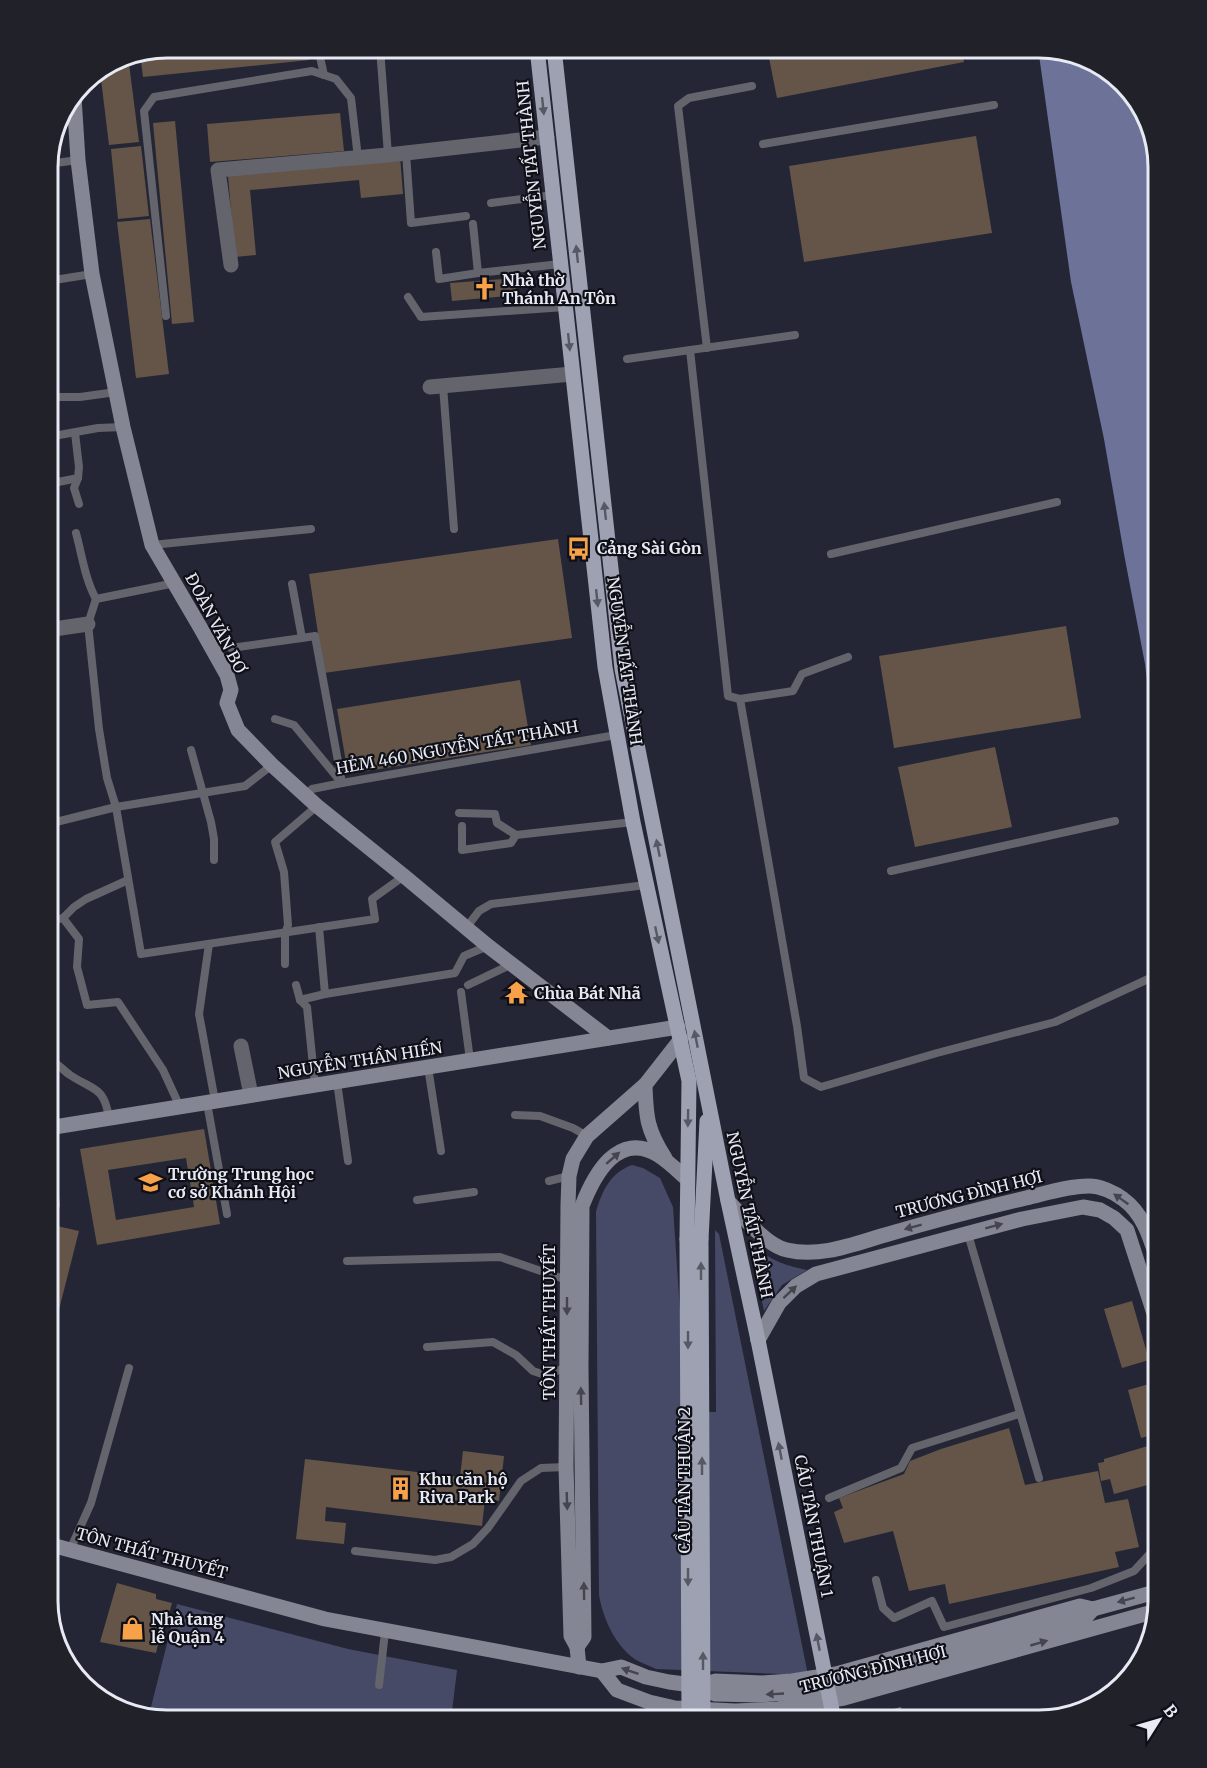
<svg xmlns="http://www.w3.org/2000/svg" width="1207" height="1768" viewBox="0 0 1207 1768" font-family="Merriweather,serif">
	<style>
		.green { fill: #464a66 }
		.water { fill: #6c7298 }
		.building { fill: #645548; fill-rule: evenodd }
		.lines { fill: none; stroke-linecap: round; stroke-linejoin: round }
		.lane { stroke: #63646c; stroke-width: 8 }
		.street { stroke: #63646c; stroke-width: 15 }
		.secondary { stroke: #848693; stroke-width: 15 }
		.primary { stroke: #9ea1b1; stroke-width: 15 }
		.primary-bridge { stroke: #9ea1b1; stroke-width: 15 }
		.oneway { fill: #565864 }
		.oneway2 { fill: #44454f }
		.labels { text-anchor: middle; stroke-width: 4.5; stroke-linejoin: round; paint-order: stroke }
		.street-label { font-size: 16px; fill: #e7e9f3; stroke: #0f1017 }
		.poi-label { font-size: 16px; font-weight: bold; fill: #e7e9f3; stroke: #0f1017; text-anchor: start }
		.rim { fill: none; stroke: #e7e9f3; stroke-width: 3 }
	</style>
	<rect width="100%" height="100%" fill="#242636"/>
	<!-- green -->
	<g class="green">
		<path d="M 632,1165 L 643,1168 L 660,1178 L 673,1207 L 681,1326 L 681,1412 L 716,1412 L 715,1230 L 719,1234 L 808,1675 L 656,1669 C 650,1666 644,1664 638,1661 C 616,1648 603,1619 599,1595 L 596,1212 C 602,1191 610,1173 632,1165 Z"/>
		<path d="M 750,1243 C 771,1260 780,1264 807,1270 L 782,1285 L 764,1311 Z"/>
		<polygon points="177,1604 348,1649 457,1670 451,1720 274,1720 150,1711"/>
	</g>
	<!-- water -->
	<g class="water">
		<polygon points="1038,48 1047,48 1100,64 1143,108 1159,168 1159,782 1145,664 1124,554 1104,439 1071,282"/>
		<polygon points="901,1707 903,1720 852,1720"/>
	</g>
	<!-- building -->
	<g class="building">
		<polygon points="167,48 308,48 309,60 143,77 140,53"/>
		<polygon points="767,48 961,48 964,62 777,98"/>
		<polygon points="128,56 139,142 109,145 100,71 122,57"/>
		<polygon points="340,113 344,151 210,162 207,124"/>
		<polygon points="175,121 194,322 172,324 153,123"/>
		<polygon points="976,136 992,233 804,262 789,166"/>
		<polygon points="141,146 149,216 118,219 111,149"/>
		<polygon points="400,156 403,194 361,198 359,180 250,190 256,255 235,257 228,176"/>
		<polygon points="150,219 169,374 136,378 117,222"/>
		<polygon points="516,278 517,295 452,301 450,283"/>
		<polygon points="558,539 572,638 324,673 309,574"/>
		<polygon points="1066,626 1081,718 894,748 879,656"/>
		<polygon points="520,680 531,745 348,774 337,709"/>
		<polygon points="995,747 1012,827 915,847 898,767"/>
		<path d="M 204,1129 L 220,1224 L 97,1245 L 80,1149 ZM 186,1158 L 194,1207 L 116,1220 L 108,1170 Z"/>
		<polygon points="57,1226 79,1231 49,1349 48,1258"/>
		<polygon points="1132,1301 1149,1360 1122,1368 1104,1309"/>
		<polygon points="1156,1382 1159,1393 1159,1433 1141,1438 1128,1390"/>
		<polygon points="1009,1428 1025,1485 1098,1471 1105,1503 1128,1499 1139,1547 1115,1552 1119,1567 949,1604 945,1584 909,1591 893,1531 844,1543 834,1512 843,1508 839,1498 904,1474 910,1461 941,1449"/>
		<polygon points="1158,1443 1159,1482 1114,1494 1110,1479 1101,1481 1098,1463 1104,1462 1104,1459"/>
		<polygon points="463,1451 504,1456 499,1501 485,1499 482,1526 326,1507 325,1521 346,1523 344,1544 296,1539 305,1459 460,1477"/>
		<polygon points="117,1583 156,1594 156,1599 172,1603 169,1614 165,1614 156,1653 100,1642"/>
	</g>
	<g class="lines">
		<!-- lane -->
		<g class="lane">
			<polyline points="318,48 324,75"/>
			<polyline points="380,48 388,155"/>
			<polyline points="763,144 994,105"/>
			<polyline points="406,153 411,223 466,216"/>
			<polyline points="48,164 78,160"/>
			<polyline points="491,203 553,195"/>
			<polyline points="473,224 478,273 560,264"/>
			<polyline points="436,252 439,279 478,273"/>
			<polyline points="48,281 92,274"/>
			<polyline points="408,297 421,317 565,307"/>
			<polyline points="166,316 144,111 154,97 312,71 336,79 351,98 358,158"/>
			<polyline points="707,348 678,106 689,98 752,86"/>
			<polyline points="690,350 728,696 740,699 793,691 802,674 848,657"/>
			<polyline points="627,359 795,335"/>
			<polyline points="443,386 454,529"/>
			<polyline points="48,397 80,397 116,392"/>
			<polyline points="48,437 98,428 123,427"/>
			<polyline points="78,478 74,488 79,504"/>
			<polyline points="48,484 78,478 79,467 75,433"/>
			<path d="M 76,533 C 82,555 85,579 96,599"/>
			<polyline points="152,545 311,529"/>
			<polyline points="831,554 1057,502"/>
			<polyline points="292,584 302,638 315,636 342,783"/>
			<polyline points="96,599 88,624 99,729 107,778 116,807 141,954 375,919 372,899 404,876"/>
			<polyline points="96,599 175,583"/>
			<polyline points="231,648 302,638"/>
			<polyline points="740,699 797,1026 804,1078 821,1087 937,1053 1055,1022 1157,975"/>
			<polyline points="275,719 294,725 341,782"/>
			<polyline points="191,750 211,822 214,839 214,860"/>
			<polyline points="305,795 312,789 342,783 616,735"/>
			<polyline points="459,813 495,814 497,823 516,835"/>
			<polyline points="48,824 116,807 245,786 272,765"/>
			<polyline points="462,826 462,850 511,843 516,835 633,822"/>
			<polyline points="891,871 1115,821"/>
			<polyline points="63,918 79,939 77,967 87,1005 118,1002 163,1070 180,1107"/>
			<polyline points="48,922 63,918 74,907 86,899 128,880"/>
			<polyline points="319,927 325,994"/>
			<polyline points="466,928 479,911 491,904 646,885"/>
			<polyline points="209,944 199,1014 215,1101"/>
			<polyline points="285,964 285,934 288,925 284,872 275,842 317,806"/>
			<polyline points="296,985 300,1000 307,1007 315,1085"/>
			<polyline points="468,985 512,964"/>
			<polyline points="461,992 470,1060"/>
			<polyline points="300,1000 325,994 455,973 464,956 488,946"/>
			<path d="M 48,1058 C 56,1062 63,1070 70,1075 C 94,1091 104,1086 109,1118"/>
			<polyline points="428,1067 441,1151"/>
			<polyline points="337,1082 348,1161"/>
			<polyline points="207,1103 227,1214"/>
			<polyline points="515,1115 540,1116 573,1128 587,1136"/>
			<polyline points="48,1135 56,1205"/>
			<polyline points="549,1181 569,1176"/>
			<polyline points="417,1200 474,1192"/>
			<polyline points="968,1234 1039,1478"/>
			<polyline points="347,1261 500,1257 567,1280"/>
			<polyline points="427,1347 493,1342 516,1355 533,1371 545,1375 568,1367"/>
			<polyline points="829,1498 901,1468 912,1448 1019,1414"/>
			<polyline points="70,1550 91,1503 129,1368"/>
			<polyline points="355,1551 435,1560 451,1557 473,1544 488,1528 521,1481 541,1468 566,1467"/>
			<polyline points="876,1580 883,1608 894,1618 932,1601 944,1627 1091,1588 1134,1571 1157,1546 1154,1522 1159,1517"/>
			<polyline points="379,1685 385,1632"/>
		</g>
		<!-- street -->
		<g class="street">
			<polyline points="231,265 218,170 388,155 547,137"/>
			<polyline points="430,387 572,374"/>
			<polyline points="48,626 54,629 88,624"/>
			<polyline points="241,1046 251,1095"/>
		</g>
		<!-- secondary -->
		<g class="secondary">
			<polyline points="74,97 78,160 92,274 123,427 152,545 200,627 227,675 231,690 227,703 238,730 272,765 317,806 404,876 488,946 608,1038"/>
			<path d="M 645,1085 C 646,1117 647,1130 665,1158"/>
			<polyline points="48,1128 678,1027"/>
			<path d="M 728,1201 C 742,1216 767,1246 787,1250 C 820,1258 854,1244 885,1235 C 932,1221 979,1209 1026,1198 C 1047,1193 1068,1186 1089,1186 C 1100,1186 1114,1192 1123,1199 C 1145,1215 1151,1241 1159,1265"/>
			<polyline points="758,1340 779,1303 796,1286 816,1274 1022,1219 1083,1207 1100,1210 1114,1218 1127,1230 1159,1329"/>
			<polyline points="48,1544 325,1619 602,1671 621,1667 646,1677 669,1682 700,1686 715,1694 759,1695 801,1692 872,1678 1085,1618 1093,1609"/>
			<path d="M 577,1647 L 584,1637 L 581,1368 L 582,1206 C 594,1175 618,1130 658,1155 C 669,1162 678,1171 687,1179"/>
			<polyline points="579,1667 577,1647 571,1636 566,1467 568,1205 569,1176 573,1159 587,1136 645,1085 681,1039"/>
			<polyline points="602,1671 617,1690 649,1702 675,1708 735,1711 778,1709 844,1698 1156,1611"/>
			<polyline points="700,1686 715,1681 762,1683 792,1681 836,1674 1080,1606 1093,1609 1159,1591"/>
		</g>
		<!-- primary -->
		<g class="primary">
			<polyline points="537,48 605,667 633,822 689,1081 687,1239"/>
			<polyline points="554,48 622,669 728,1201 758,1340"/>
			<polyline points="701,1239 707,1121"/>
		</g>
		<!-- primary-bridge -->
		<g class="primary-bridge">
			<polyline points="687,1239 689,1720"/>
			<polyline points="701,1239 703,1720"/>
			<polyline points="758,1340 834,1720"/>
		</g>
	</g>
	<!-- one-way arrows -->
	<defs><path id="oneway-solid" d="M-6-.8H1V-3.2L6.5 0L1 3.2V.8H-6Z" transform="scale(1.5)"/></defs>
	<g class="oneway">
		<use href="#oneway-solid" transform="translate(543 106) rotate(84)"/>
		<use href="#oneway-solid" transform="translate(577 254) rotate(-96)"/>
		<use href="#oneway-solid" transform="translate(569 342) rotate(84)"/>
		<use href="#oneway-solid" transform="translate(605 511) rotate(-96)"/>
		<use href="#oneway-solid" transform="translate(597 598) rotate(84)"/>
		<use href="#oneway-solid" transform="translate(658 848) rotate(-101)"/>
		<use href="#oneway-solid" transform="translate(657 935) rotate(78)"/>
		<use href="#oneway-solid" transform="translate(696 1039) rotate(-101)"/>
		<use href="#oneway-solid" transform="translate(688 1118) rotate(91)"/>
		<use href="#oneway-solid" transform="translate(701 1271) rotate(-90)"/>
		<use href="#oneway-solid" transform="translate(688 1340) rotate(90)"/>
		<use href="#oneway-solid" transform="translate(780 1451) rotate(-101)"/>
		<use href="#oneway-solid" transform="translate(702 1466) rotate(-90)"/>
		<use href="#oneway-solid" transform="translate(688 1577) rotate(90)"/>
		<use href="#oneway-solid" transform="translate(818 1642) rotate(-101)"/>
		<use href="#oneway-solid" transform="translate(703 1661) rotate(-90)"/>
	</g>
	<g class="oneway2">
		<use href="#oneway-solid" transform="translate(613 1158) rotate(-41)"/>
		<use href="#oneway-solid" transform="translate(1121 1199) rotate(-145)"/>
		<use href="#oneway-solid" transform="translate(994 1226) rotate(-15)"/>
		<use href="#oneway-solid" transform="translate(913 1227) rotate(165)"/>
		<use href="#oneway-solid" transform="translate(790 1292) rotate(-43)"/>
		<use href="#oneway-solid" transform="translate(567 1306) rotate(90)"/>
		<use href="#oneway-solid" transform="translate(581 1396) rotate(-91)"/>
		<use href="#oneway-solid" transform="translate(567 1501) rotate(88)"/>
		<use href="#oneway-solid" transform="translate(584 1591) rotate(-91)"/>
		<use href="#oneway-solid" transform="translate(1126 1600) rotate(165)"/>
		<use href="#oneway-solid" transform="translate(1039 1643) rotate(-16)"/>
		<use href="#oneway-solid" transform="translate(630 1671) rotate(-161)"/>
		<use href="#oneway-solid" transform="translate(775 1694) rotate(177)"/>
	</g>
	<!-- icons -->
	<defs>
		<symbol id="church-bare" viewBox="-9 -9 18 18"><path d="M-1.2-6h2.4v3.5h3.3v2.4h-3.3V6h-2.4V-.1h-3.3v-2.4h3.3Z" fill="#f7a149" stroke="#0f1017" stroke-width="2.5" paint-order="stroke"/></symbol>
		<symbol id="bus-bare" viewBox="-9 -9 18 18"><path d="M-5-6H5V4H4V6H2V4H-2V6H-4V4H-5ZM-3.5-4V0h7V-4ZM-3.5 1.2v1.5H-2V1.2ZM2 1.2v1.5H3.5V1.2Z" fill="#f7a149" stroke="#0f1017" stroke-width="2.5" paint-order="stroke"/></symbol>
		<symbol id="temple-bare" viewBox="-9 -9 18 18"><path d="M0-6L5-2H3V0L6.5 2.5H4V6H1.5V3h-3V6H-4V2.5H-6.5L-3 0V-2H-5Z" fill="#f7a149" stroke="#0f1017" stroke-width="2.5" paint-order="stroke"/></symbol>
		<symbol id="school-bare" viewBox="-9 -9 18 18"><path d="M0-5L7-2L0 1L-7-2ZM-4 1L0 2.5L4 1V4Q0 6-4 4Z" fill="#f7a149" stroke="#0f1017" stroke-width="2.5" paint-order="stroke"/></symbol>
		<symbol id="building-bare" viewBox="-9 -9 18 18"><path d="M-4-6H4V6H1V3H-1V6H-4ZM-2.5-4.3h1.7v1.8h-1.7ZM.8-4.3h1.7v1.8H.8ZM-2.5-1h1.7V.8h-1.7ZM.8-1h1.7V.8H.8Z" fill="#f7a149" stroke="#0f1017" stroke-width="2.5" paint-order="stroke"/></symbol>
		<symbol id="shop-bare" viewBox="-9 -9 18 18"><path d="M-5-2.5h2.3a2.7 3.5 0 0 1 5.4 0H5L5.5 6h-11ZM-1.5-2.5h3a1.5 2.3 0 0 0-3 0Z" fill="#f7a149" stroke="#0f1017" stroke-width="2.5" paint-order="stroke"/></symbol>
	</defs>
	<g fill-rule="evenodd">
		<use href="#church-bare" x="468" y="272" width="33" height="33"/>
		<use href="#bus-bare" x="562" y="532" width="33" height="33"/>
		<use href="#temple-bare" x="500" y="976" width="33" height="33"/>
		<use href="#school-bare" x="134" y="1166" width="33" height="33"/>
		<use href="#building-bare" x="384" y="1472" width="33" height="33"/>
		<use href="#shop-bare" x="116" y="1612" width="33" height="33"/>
	</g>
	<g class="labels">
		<!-- street labels -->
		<g class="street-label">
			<text transform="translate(531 165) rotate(-96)" y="6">NGUYỄN TẤT THÀNH</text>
			<text transform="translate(216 623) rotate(62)" y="6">ĐOÀN VĂN BƠ</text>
			<text transform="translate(625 661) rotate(82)" y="6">NGUYỄN TẤT THÀNH</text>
			<text transform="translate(457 747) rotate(-10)" y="6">HẺM 460 NGUYỄN TẤT THÀNH</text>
			<text transform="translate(360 1060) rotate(-9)" y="6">NGUYỄN THẦN HIẾN</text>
			<text transform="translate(969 1194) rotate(-14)" y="6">TRƯƠNG ĐÌNH HỢI</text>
			<text transform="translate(750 1215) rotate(78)" y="6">NGUYỄN TẤT THÀNH</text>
			<text transform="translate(549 1322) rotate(-90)" y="6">TÔN THẤT THUYẾT</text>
			<text transform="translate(684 1480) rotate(-90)" y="6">CẦU TÂN THUẬN 2</text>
			<text transform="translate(814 1526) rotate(79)" y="6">CẦU TÂN THUẬN 1</text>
			<text transform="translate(152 1553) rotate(15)" y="6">TÔN THẤT THUYẾT</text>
			<text transform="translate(873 1669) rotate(-14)" y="6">TRƯƠNG ĐÌNH HỢI</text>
		</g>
		<!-- poi labels -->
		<g class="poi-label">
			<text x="502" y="286">Nhà thờ<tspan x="502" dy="18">Thánh An Tôn</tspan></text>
			<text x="597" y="554">Cảng Sài Gòn</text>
			<text x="534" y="999">Chùa Bát Nhã</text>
			<text x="168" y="1180">Trường Trung học<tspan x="168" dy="18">cơ sở Khánh Hội</tspan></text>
			<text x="419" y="1485">Khu căn hộ<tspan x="419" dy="18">Riva Park</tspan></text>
			<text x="151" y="1625">Nhà tang<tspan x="151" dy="18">lễ Quận 4</tspan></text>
		</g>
	</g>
	<!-- crop -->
	<path d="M0 0H1207V1768H0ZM167 58H1039A109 109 0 0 1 1148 167V1601A109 109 0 0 1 1039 1710H167A109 109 0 0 1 58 1601V167A109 109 0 0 1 167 58Z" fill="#202129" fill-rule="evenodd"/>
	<path class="rim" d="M167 58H1039A109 109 0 0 1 1148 167V1601A109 109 0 0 1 1039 1710H167A109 109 0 0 1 58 1601V167A109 109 0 0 1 167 58Z"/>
	<!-- north arrow -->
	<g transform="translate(1159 1720) rotate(53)" stroke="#0f1017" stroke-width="4.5" paint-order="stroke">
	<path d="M0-4.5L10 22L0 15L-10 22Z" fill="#e7e9f3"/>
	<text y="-9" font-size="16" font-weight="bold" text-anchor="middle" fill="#e7e9f3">B</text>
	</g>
</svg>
